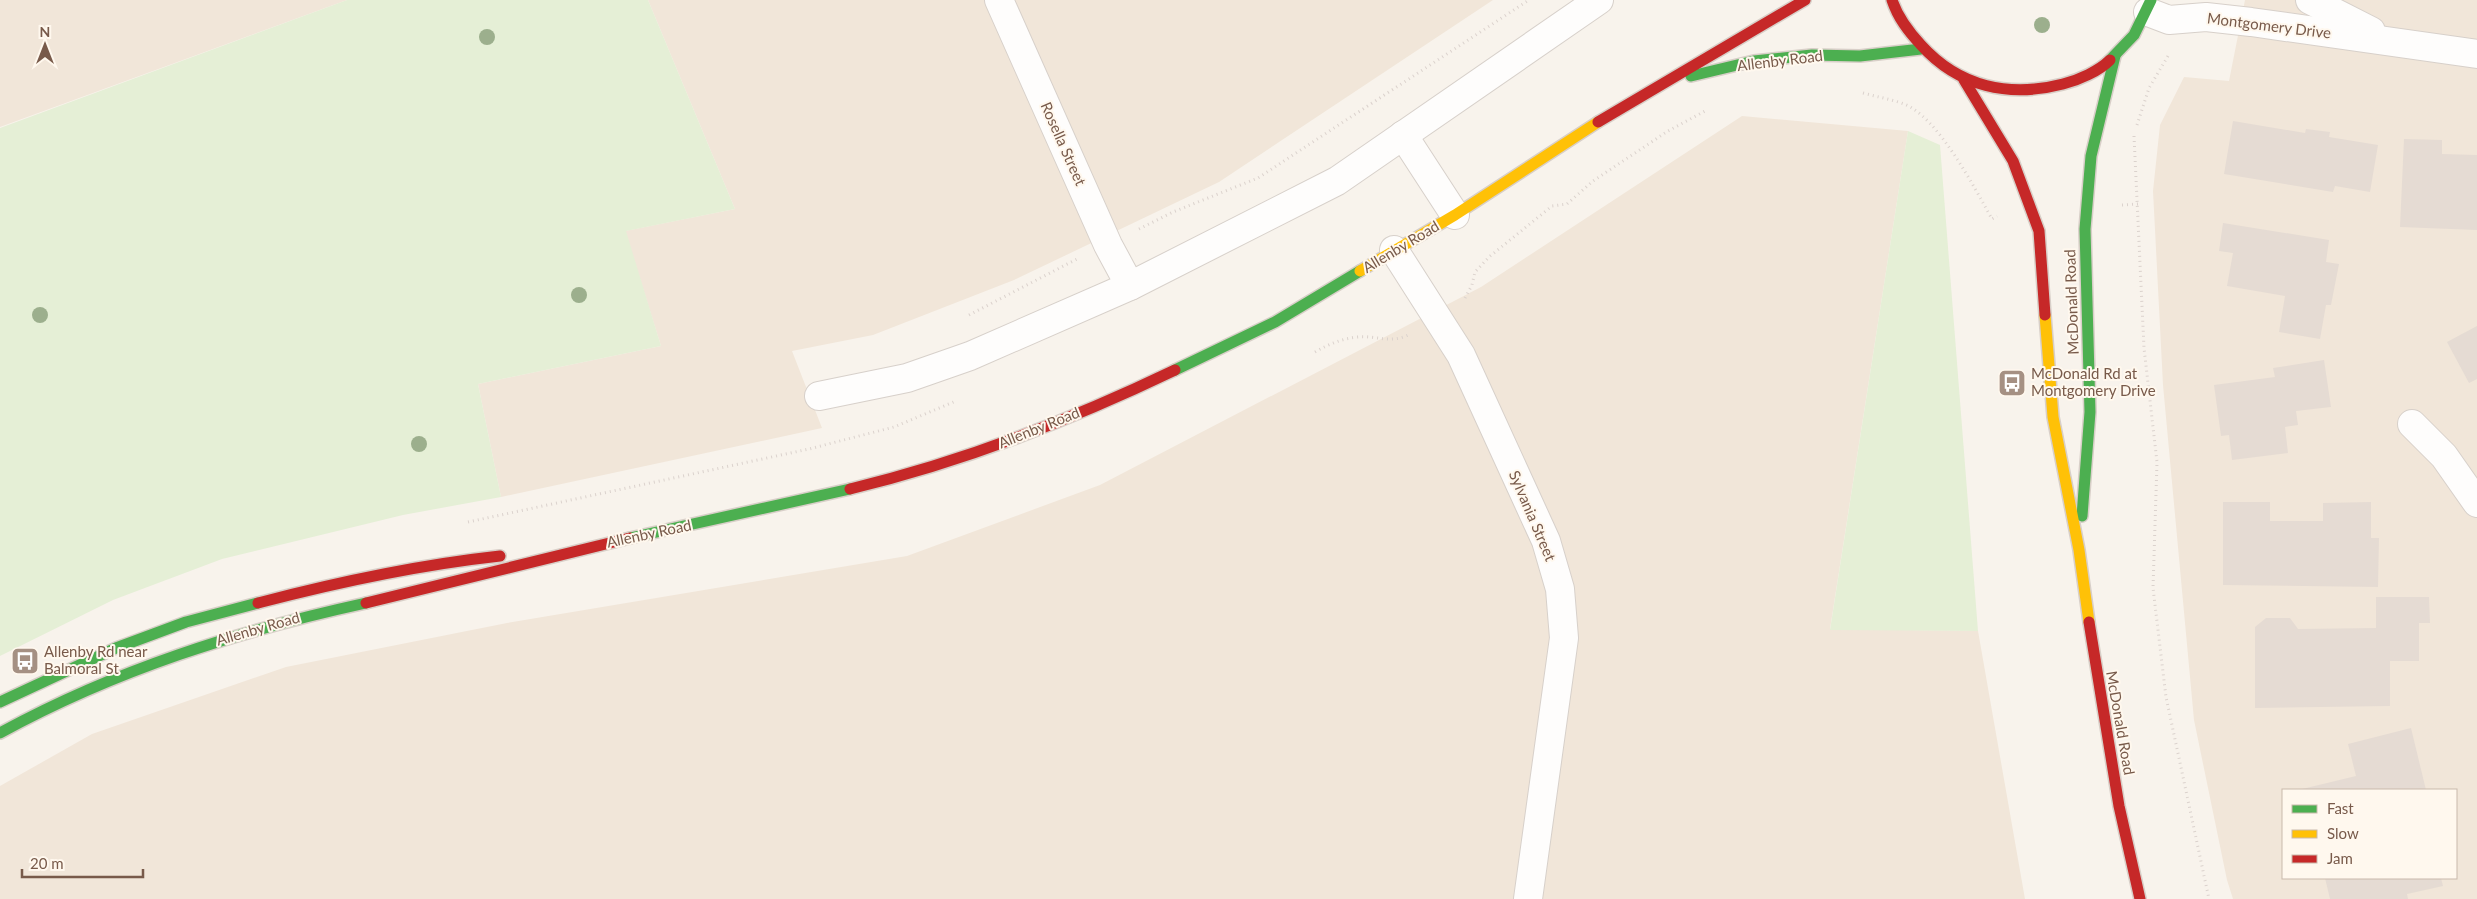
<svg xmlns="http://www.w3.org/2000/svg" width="2477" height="899" viewBox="0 0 2477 899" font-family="Lato,sans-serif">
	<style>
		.residential { fill: #f1e6d9; fill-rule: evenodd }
		.green { fill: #e5efd6 }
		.building { fill: #e5dbd3 }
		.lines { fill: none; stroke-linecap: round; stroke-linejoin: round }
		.street-casing { stroke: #d7d0ca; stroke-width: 30 }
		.fast-casing { stroke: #d8cfc8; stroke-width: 14 }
		.slow-casing { stroke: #d8cfc8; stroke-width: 14 }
		.jam-casing { stroke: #d8cfc8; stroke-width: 14 }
		.path { stroke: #dbd2cd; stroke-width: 3; stroke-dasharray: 1 4; stroke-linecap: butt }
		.street { stroke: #fefdfc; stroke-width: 28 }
		.fast { stroke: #4caf50; stroke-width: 11 }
		.slow { stroke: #ffc107; stroke-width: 11 }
		.jam { stroke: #c62828; stroke-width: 11 }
		.tree { fill: #9caf8d }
		.labels { text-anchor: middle; stroke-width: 4; stroke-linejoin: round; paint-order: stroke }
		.street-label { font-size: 15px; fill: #785a4a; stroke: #fff8ee }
		.poi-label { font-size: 15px; fill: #785a4a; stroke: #fff8ee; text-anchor: start }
	</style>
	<rect width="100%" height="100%" fill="#f8f3ec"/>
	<!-- residential -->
	<g class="residential">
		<polygon points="0,0 347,0 0,127"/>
		<polygon points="648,0 1493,0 1219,182 1014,280 873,335 792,351 822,428 501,497 478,384 661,346 625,231 735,209"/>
		<path d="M 2245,0 L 2477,0 L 2477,899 L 2233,899 L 2227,880 L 2194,720 L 2163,385 L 2153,191 L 2160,125 L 2184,77 L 2229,81 ZM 2283,790 L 2456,790 L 2456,878 L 2283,878 Z"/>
		<polygon points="1742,116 1908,131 1830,629 1978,631 2025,899 0,899 0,786 92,734 286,667 507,623 907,556 1100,485 1481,287"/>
	</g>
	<!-- green -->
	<g class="green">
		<polygon points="347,0 648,0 735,209 626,231 661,346 478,384 501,497 403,515 222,559 113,600 0,656 0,128"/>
		<polygon points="1908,131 1940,145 1978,631 1830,630"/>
	</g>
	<!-- building -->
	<g class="building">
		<polygon points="2233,121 2305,133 2306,129 2330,132 2329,137 2378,145 2370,192 2335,186 2333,192 2224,174"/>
		<polygon points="2404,139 2442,140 2442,154 2477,155 2477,230 2400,227"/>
		<polygon points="2223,223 2329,240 2326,262 2339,264 2331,305 2326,305 2320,339 2279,332 2285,296 2227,286 2233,253 2219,251"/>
		<polygon points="2477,326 2477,379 2469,383 2447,342"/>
		<polygon points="2324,360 2331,407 2296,411 2298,425 2285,427 2288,453 2232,460 2229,435 2221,436 2214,385 2275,377 2273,368"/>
		<polygon points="2223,502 2270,502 2270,521 2323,521 2323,503 2371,502 2371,538 2379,538 2378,587 2223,585"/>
		<polygon points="2376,597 2429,597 2430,623 2419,623 2419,661 2390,661 2390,706 2255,708 2255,627 2266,618 2290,618 2298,629 2376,628"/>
		<polygon points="2411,728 2426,790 2298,790 2356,776 2348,744"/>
		<polygon points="2325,878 2441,878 2443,886 2407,894 2408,899 2330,899"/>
	</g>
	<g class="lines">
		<defs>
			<g id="street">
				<polyline points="999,0 1108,245 1130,286"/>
				<polyline points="2310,0 2371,31"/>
				<polyline points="2148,12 2169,20 2206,17 2251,22 2477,54"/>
				<polyline points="1403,135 1455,215"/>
				<polyline points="1394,250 1461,355 1546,541 1560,589 1564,638 1528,899"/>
				<polyline points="819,396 907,378 970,356 1130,286 1337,181 1599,0"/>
				<polyline points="2412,424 2444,456 2477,503"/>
			</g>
			<g id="fast">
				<polyline points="2110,60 2134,35 2151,0"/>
				<polyline points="1691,76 1754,61 1812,55 1860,56 1921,49"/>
				<polyline points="1175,370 1275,322 1360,271"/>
				<polyline points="2082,516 2090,412 2085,229 2091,156 2115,56"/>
				<polyline points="630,538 850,489"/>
				<polyline points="0,702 116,648 186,622 258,603"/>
				<path d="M 0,733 C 115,670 238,631 366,603"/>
			</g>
			<g id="slow">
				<polyline points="1360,271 1455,215 1598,122"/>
				<polyline points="2045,315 2053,417 2079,550 2089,622"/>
			</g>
			<g id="jam">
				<path d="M 1892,0 C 1898,18 1908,31 1921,45 C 1959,87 2009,98 2063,84 C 2079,80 2099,71 2110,60"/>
				<polyline points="1964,80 2013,161 2039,231 2045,315"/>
				<polyline points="1598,122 1805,0"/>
				<path d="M 850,489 C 962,462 1071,420 1175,370"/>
				<path d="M 258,603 C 338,582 418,565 500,556"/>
				<polyline points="366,603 630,538"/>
				<polyline points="2089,622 2119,806 2140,899"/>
			</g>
		</defs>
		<!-- street casing -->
		<use href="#street" class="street-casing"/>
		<!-- fast casing -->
		<use href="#fast" class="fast-casing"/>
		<!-- slow casing -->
		<use href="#slow" class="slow-casing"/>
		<!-- jam casing -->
		<use href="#jam" class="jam-casing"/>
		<!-- path -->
		<g class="path">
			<path d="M 1863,93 C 1877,97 1891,99 1904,104 C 1938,117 1974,187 1992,219 L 1997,216"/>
			<polyline points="2137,125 2149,88 2168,56"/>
			<polyline points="2134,136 2144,348 2157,462 2153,588 2166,697 2209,899"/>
			<polyline points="2122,205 2138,204"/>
			<polyline points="1139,229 1173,212 1258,178 1529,0"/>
			<polyline points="1465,298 1472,285 1475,272 1489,257 1552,206 1567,204 1593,181 1668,131 1705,111"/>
			<polyline points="969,315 1077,259"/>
			<path d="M 1315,352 C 1329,344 1341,339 1357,337 C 1375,335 1390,344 1408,335"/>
			<polyline points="468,522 809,449 894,427 956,401"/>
		</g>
		<!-- street -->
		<use href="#street" class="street"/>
		<!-- fast -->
		<use href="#fast" class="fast"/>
		<!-- slow -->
		<use href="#slow" class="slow"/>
		<!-- jam -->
		<use href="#jam" class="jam"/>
	</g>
	<!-- trees -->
	<g class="tree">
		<circle cx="2042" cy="25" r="8"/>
		<circle cx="487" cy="37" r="8"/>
		<circle cx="579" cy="295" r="8"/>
		<circle cx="40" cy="315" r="8"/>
		<circle cx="419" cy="444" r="8"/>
	</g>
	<!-- icons -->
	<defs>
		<symbol id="bus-square" viewBox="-11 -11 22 22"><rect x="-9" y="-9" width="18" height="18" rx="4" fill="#a59083" stroke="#fff8ee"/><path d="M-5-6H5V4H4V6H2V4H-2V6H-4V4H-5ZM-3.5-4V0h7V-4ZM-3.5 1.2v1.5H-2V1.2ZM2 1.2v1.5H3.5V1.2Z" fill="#fff"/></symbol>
	</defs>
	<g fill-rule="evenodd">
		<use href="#bus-square" x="1996" y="367" width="32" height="32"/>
		<use href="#bus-square" x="9" y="645" width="32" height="32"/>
	</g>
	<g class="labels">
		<!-- street labels -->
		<g class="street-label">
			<text transform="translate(2269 26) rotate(7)" y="5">Montgomery Drive</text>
			<text transform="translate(1780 61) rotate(-7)" y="5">Allenby Road</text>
			<text transform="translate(1063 144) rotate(66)" y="5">Rosella Street</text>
			<text transform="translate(1401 247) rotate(-31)" y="5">Allenby Road</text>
			<text transform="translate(2072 302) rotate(-92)" y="5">McDonald Road</text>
			<text transform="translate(1039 428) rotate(-22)" y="5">Allenby Road</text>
			<text transform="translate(1532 516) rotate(67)" y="5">Sylvania Street</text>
			<text transform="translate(649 534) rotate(-12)" y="5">Allenby Road</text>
			<text transform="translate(258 629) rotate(-16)" y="5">Allenby Road</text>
			<text transform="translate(2120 723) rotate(80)" y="5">McDonald Road</text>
		</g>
		<!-- poi labels -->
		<g class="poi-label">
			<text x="2031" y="379">McDonald Rd at<tspan x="2031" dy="17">Montgomery Drive</tspan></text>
			<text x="44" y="657">Allenby Rd near<tspan x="44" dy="17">Balmoral St</tspan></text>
		</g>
	</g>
	<!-- legend -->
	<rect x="2282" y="789" width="175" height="90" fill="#fff8ee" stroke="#c9b9ac"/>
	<rect x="2292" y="805" width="25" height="8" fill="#4caf50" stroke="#c9b9ac"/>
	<text x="2327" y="814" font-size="15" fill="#785a4a">Fast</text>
	<rect x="2292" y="830" width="25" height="8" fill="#ffc107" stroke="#c9b9ac"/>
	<text x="2327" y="839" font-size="15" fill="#785a4a">Slow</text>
	<rect x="2292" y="855" width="25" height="8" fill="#c62828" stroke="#c9b9ac"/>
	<text x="2327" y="864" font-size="15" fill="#785a4a">Jam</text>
	<!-- north arrow -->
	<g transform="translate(45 45)" stroke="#fff8ee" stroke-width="4" paint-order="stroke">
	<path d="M0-4L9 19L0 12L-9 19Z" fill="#785a4a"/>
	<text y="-8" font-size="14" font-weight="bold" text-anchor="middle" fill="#785a4a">N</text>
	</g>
	<!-- scale -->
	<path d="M22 869v8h121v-8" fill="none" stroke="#785a4a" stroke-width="2.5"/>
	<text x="30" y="869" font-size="15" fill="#785a4a" stroke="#fff8ee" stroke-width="4" paint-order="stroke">20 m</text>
</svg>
